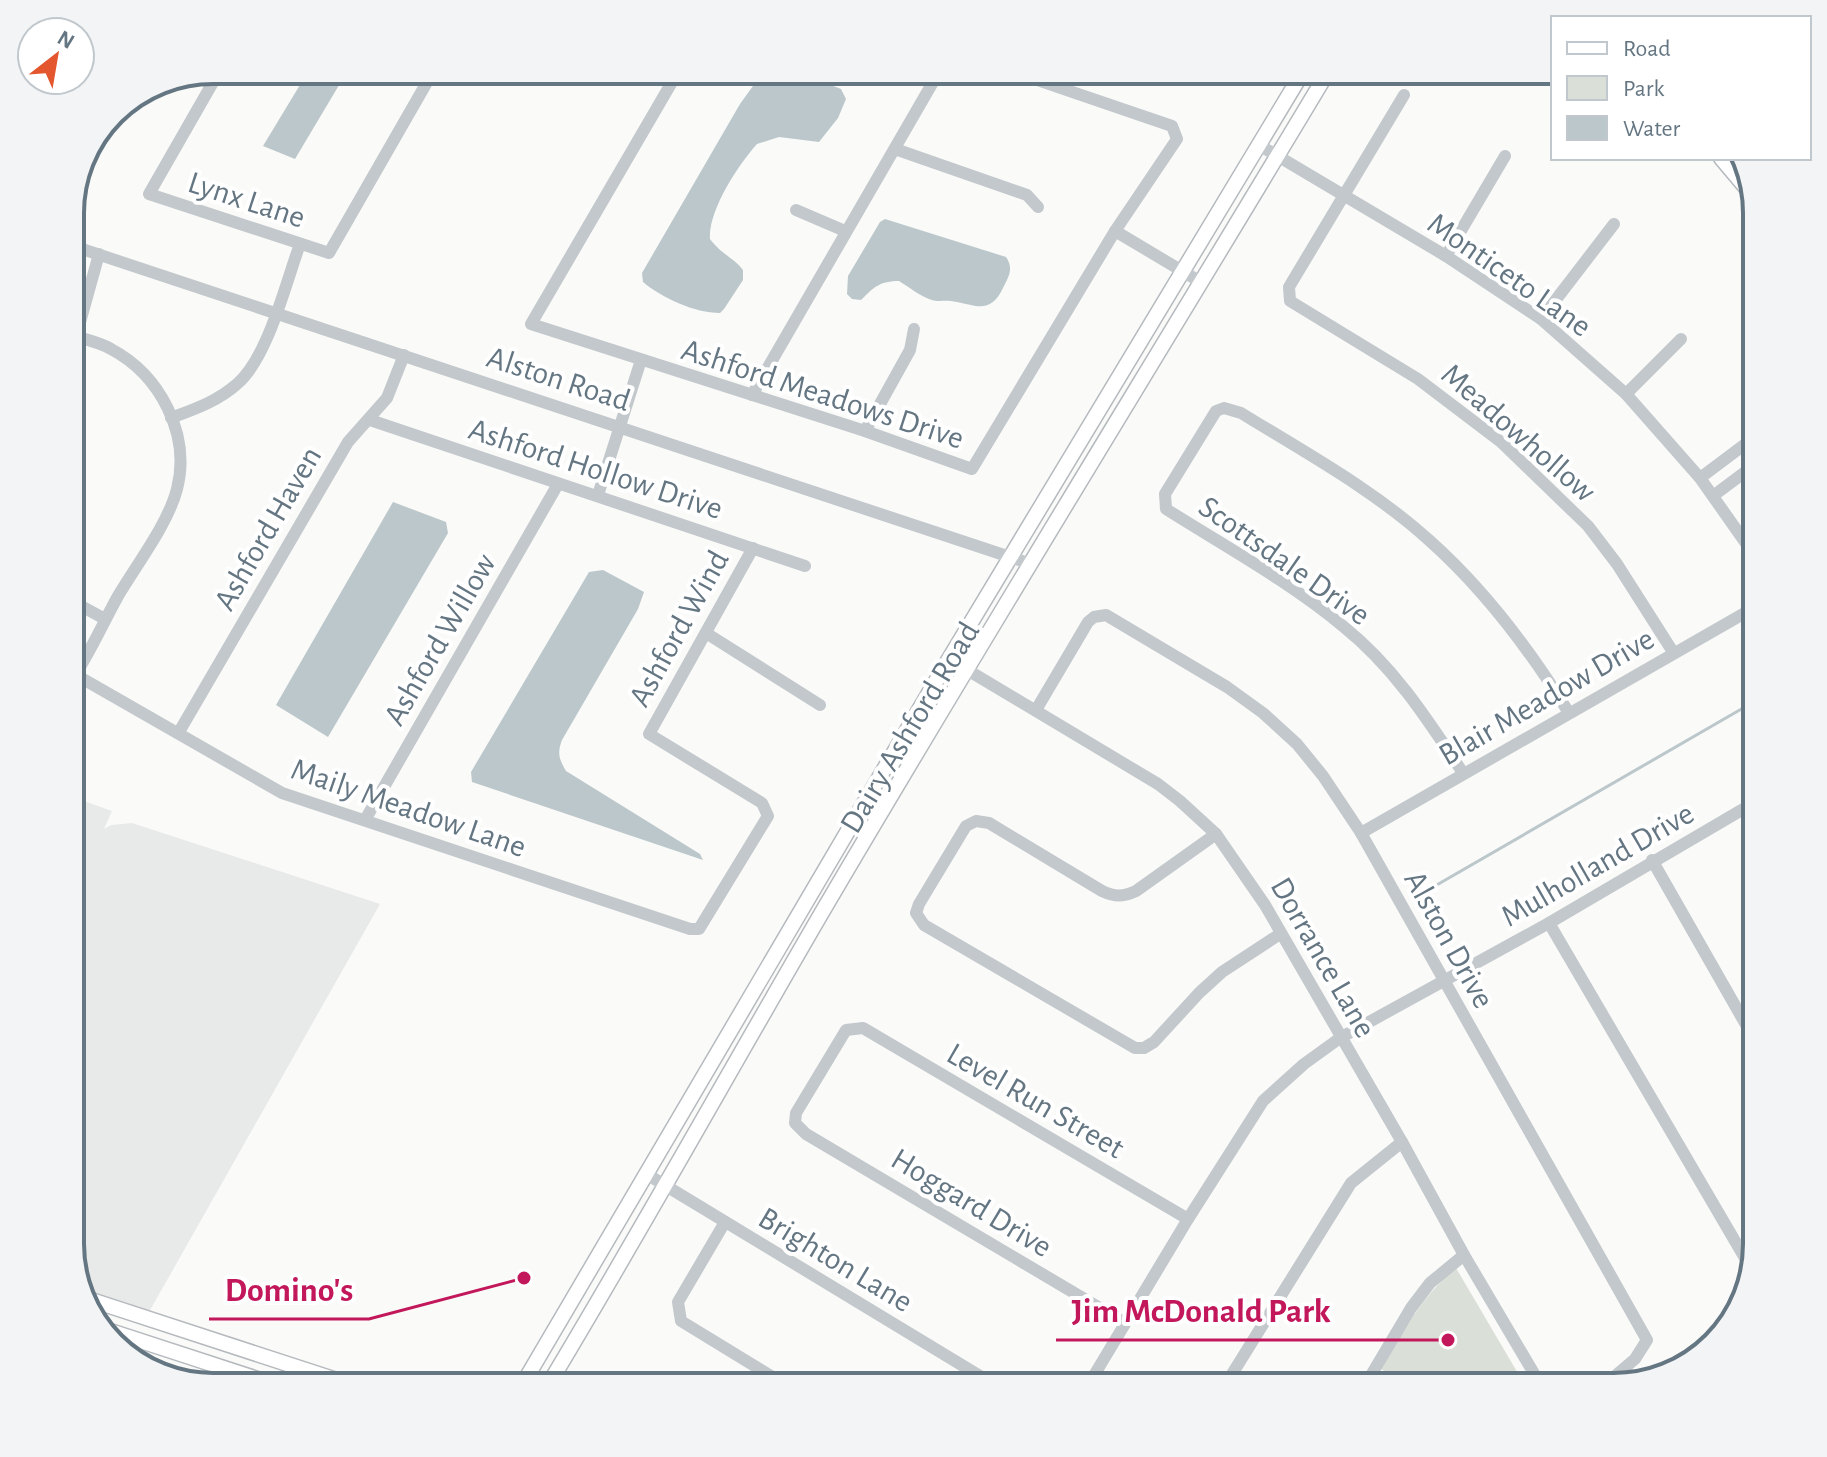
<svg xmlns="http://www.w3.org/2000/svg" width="1827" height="1457" viewBox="0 0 1827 1457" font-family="'Alegreya Sans',sans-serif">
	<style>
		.built { fill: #e8e9e9 }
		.green { fill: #dadfd7 }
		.water { fill: #bbc7cb }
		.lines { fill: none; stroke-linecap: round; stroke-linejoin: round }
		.stream { stroke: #bbc7cb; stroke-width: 3 }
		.major-casing { stroke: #b5babe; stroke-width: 17 }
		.minor { stroke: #c3c8cc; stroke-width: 12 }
		.major { stroke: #fff; stroke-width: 14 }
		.labels { text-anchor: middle; stroke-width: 8; stroke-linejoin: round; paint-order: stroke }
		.street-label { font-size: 32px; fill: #657683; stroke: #fff }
		.rim { fill: none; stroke: #657683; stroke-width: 4 }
		.leader { fill: none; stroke: #c2185b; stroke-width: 3 }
		.callout-dot { fill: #c2185b; stroke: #fff; stroke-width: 3 }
		.callout-label { font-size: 34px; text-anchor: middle; font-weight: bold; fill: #c2185b; stroke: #fff; stroke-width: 8; stroke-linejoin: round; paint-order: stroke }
	</style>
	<rect width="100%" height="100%" fill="#fafaf8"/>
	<!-- built -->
	<polygon class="built" points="70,796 112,811 104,829 111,825 132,823 380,904 149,1312 80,1290 70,1253"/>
	<!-- green -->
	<path class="green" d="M 1456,1268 L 1526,1387 L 1412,1387 L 1381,1369 C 1403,1332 1422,1296 1456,1268 Z"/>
	<!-- water -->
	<g class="water">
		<polygon points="309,70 348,70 295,159 263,146"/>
		<path d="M 771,70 L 797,72 L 841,89 L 846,99 L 838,118 L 819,142 L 779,137 L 757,144 C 738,165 708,211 710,239 C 721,254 734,258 743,270 L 743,280 L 724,309 L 720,313 C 695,313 662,298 643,282 L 642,273 L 740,104 L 758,79 Z"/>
		<polygon points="126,103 73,194 85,149 118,106"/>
		<path d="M 885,219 L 1006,257 C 1013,267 1010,275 1004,286 C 990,316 977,305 951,301 C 945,300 938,302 932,300 C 921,297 909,287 899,281 C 880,281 874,287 861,300 L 852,299 L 847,294 L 848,276 L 880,222 Z"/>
		<polygon points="393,502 446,522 448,533 328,737 276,705"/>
		<path d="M 603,570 L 644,592 L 638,609 L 562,740 C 557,753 559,759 566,771 L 700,854 L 703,860 L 472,782 L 471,772 L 589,572 Z"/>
	</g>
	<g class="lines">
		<!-- stream -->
		<polyline class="stream" points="1428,890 1757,700"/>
		<defs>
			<g id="major">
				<polyline points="1721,158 1753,196"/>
				<polyline points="82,1297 358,1387"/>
				<polyline points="101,1328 282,1387"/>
				<polyline points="521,1387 949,659 1304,70"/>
				<path d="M 547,1387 C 641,1231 729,1072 821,914 C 987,631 1160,352 1329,70"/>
			</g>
		</defs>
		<!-- major casing -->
		<use href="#major" class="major-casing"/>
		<!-- minor -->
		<g class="minor">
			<polyline points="220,70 149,194 329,253 434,70"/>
			<polyline points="679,70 531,324 865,431 972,469 1115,231 1177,139 1172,126 1008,70"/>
			<polyline points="1404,95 1289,287 1290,301 1418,379 1501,442 1588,526 1617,564 1673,652"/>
			<polyline points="1259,145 1446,256 1541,319 1626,394 1700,478 1757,559"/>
			<polyline points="895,149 1027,195 1038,207"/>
			<polyline points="796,210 845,231"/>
			<polyline points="1115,231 1199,281"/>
			<polyline points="70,245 1031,564"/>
			<polyline points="1446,256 1505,156"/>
			<polyline points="70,288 82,248"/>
			<polyline points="1541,319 1614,224"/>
			<polyline points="76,337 99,254"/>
			<polyline points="1626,394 1681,339"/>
			<polyline points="752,395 940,70"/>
			<path d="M 171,418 C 195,409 218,401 237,384 C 268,358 286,282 300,244"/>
			<polyline points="370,420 805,566"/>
			<polyline points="865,431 910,350 914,329"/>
			<polyline points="1700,478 1744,445 1749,444 1757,447"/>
			<polyline points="598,495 641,360"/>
			<polyline points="1713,496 1757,463"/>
			<polyline points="70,600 105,619"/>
			<polyline points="706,633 820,705"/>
			<polyline points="949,659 1158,784 1180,801 1216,834 1265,905 1402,1142 1464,1255 1542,1387"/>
			<polyline points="76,675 282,793 690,929 699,929 768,816 762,803 649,734 753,548"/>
			<path d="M 70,683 C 89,655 102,625 118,596 C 137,564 168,524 177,489 C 191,434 160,375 111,349 C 99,342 84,339 70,335"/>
			<polyline points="1036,710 1088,622 1094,617 1106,615 1227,687 1263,713 1297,744 1323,776 1361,833 1647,1340 1635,1359 1602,1387"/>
			<polyline points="179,732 348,442 387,398 404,355"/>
			<path d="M 1463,773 C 1428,720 1394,667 1344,627 C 1290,582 1226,547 1166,509 L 1165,494 L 1216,411 L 1224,408 L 1241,413 C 1306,453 1374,490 1430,541 C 1486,591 1530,650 1569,713"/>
			<polyline points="365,820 558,484"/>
			<polyline points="1361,833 1757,606"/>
			<path d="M 1216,834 L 1136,891 C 1123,897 1115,897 1102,891 L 989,823 L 976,821 L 966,826 L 919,904 L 916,913 L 924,925 L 1135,1048 L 1144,1048 L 1154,1042 L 1199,993 L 1222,972 L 1280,934"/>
			<polyline points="1652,860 1757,1044"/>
			<polyline points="1549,923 1749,1265"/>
			<polyline points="648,1175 998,1387"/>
			<polyline points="725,1222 678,1302 681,1321 789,1387"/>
			<polyline points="1125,1323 806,1134 795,1123 796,1113 846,1030 863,1028 1188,1219"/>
			<polyline points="1087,1387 1188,1219 1263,1101 1304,1064 1340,1038 1549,923 1757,801"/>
			<polyline points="1224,1387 1351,1183 1402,1142"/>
			<polyline points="1364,1387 1411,1308 1430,1283 1464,1255"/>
		</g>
		<!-- major -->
		<use href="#major" class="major"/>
	</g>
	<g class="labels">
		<!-- street labels -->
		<g class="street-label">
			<text transform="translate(247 199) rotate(18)" y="11">Lynx Lane</text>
			<text transform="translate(1510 274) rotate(35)" y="11">Monticeto Lane</text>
			<text transform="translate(559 378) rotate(18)" y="11">Alston Road</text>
			<text transform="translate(823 393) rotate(18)" y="11">Ashford Meadows Drive</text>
			<text transform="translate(1519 432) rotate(41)" y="11">Meadowhollow</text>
			<text transform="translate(596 468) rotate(18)" y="11">Ashford Hollow Drive</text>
			<text transform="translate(267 528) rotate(-60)" y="11">Ashford Haven</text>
			<text transform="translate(1285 560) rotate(35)" y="11">Scottsdale Drive</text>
			<text transform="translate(678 628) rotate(-61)" y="11">Ashford Wind</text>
			<text transform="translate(439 639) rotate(-60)" y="11">Ashford Willow</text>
			<text transform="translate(1546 696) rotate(-30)" y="11">Blair Meadow Drive</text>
			<text transform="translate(909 727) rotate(-59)" y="11">Dairy Ashford Road</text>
			<text transform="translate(409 807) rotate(19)" y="11">Maily Meadow Lane</text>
			<text transform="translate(1597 864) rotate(-30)" y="11">Mulholland Drive</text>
			<text transform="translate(1450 939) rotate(61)" y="11">Alston Drive</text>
			<text transform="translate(1324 957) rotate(60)" y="11">Dorrance Lane</text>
			<text transform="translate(1036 1100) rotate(30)" y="11">Level Run Street</text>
			<text transform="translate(972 1202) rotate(31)" y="11">Hoggard Drive</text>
			<text transform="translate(836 1259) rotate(31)" y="11">Brighton Lane</text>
		</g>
	</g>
	<!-- crop -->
	<path d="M0 0H1827V1457H0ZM213 84H1614A129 129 0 0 1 1743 213V1244A129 129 0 0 1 1614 1373H213A129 129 0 0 1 84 1244V213A129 129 0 0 1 213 84Z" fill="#f3f4f5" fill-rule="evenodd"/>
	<path class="rim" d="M213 84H1614A129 129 0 0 1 1743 213V1244A129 129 0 0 1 1614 1373H213A129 129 0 0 1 84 1244V213A129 129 0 0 1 213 84Z"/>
	<!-- callouts -->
	<path class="leader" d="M524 1278L369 1319H209M1448 1340L1347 1340H1056"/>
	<g class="callout-dot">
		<circle cx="524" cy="1278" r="8"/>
		<circle cx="1448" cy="1340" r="8"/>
	</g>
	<g class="callout-label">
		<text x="289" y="1301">Domino's</text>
		<text x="1201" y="1322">Jim McDonald Park</text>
	</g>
	<!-- legend -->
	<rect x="1551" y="16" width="260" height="144" fill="#ffffff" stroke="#c1c8cd" stroke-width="2"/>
	<rect x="1567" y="42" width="40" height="12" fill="#ffffff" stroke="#c1c8cd" stroke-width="2"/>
	<text x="1623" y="56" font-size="24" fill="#657683">Road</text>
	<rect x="1567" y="76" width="40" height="24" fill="#dadfd7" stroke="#c1c8cd" stroke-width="2"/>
	<text x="1623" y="96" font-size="24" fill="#657683">Park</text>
	<rect x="1567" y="116" width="40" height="24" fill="#bbc7cb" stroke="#c1c8cd" stroke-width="2"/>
	<text x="1623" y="136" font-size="24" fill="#657683">Water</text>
	<!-- north arrow -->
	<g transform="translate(56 56) rotate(31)"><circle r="38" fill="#ffffff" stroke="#c1c8cd" stroke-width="2"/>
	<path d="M0-6L14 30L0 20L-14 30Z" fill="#e4572e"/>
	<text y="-12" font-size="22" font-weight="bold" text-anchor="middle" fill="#657683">N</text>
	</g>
</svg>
